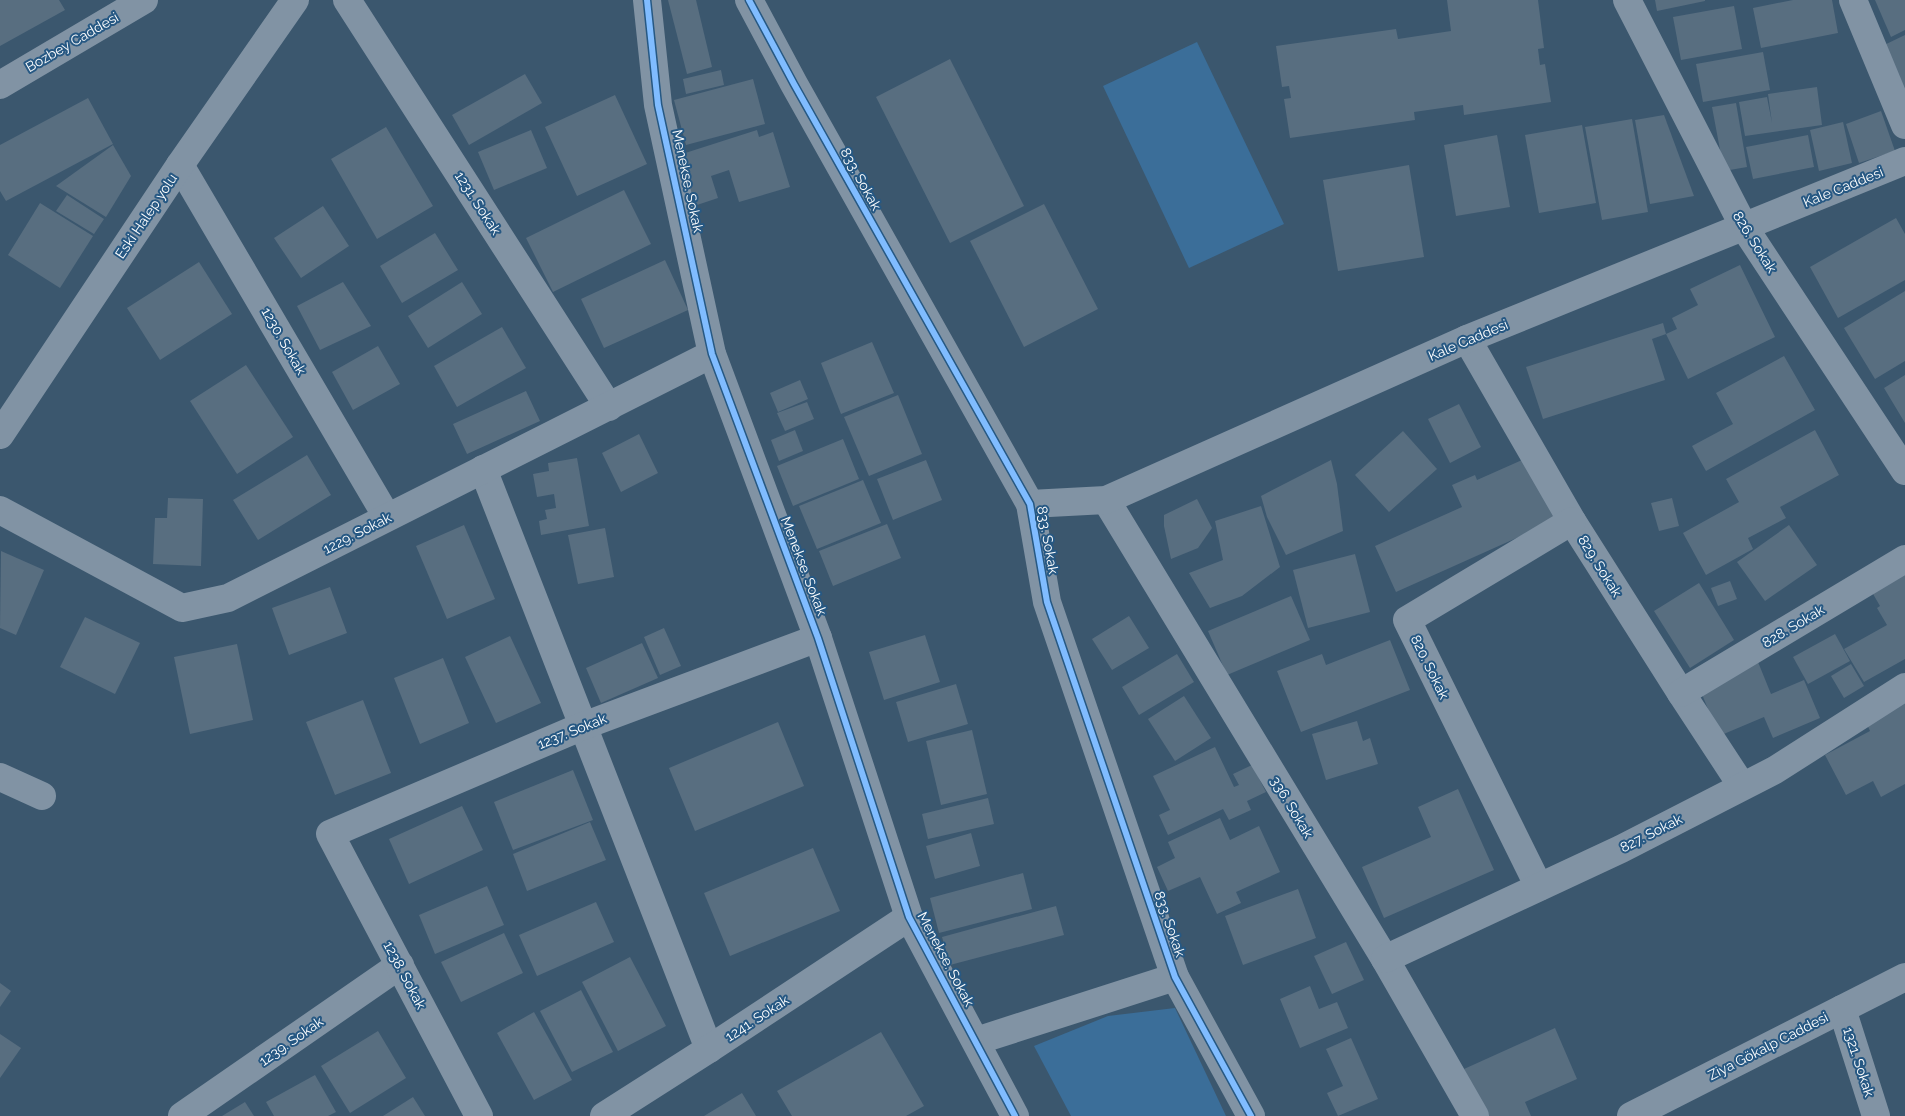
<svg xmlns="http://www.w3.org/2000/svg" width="1905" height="1116" viewBox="0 0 1905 1116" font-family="Raleway,sans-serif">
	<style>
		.green { fill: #3b6e99 }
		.building { fill: #586e80 }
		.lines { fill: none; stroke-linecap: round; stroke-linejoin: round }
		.minor { stroke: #8193a4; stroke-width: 28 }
		.cycleway-casing { stroke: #265883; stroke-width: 9 }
		.cycleway { stroke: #80bcff; stroke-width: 6 }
		.labels { text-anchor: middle; stroke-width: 4; stroke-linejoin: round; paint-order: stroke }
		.street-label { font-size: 14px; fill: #fff; stroke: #265883 }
	</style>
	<rect width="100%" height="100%" fill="#3b576e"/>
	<!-- green -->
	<g class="green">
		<polygon points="1197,42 1284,224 1189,268 1103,86"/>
		<polygon points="1175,1008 1226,1116 1071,1116 1034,1046 1108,1016"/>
	</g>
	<!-- building -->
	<g class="building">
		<polygon points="0,0 59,0 65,10 0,46"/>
		<polygon points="668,0 696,0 712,67 687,74"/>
		<polygon points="1447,0 1538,0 1544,48 1538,49 1540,65 1545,64 1551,102 1464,115 1463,105 1414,112 1415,120 1290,138 1284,99 1291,98 1289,86 1282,87 1276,46 1396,29 1398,39 1451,31"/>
		<polygon points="1655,0 1705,0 1705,1 1657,11"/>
		<polygon points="1793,0 1832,0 1838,33 1761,48 1753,8"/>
		<polygon points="1875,0 1905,0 1905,30 1891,37"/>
		<polygon points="1734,6 1742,49 1681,60 1673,17"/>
		<polygon points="1905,35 1905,97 1880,47"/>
		<polygon points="1763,52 1770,90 1703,102 1696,64"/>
		<polygon points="950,59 1024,206 950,243 876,97"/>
		<polygon points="721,70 724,85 686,94 683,79"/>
		<polygon points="525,74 542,103 469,145 452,115"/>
		<polygon points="753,79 765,124 686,145 674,100"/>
		<polygon points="1817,87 1822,125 1745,136 1739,102 1767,97 1772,123 1768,94"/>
		<polygon points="615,95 647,164 577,196 545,127"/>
		<polygon points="88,98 113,144 6,201 0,191 0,145"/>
		<polygon points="1736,103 1747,167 1724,171 1712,107"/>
		<polygon points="1881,111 1895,151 1859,163 1846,124"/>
		<polygon points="1664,115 1694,196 1650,204 1635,120"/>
		<polygon points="1632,119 1648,212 1602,220 1585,127"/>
		<polygon points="1843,122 1852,163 1819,171 1810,130"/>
		<polygon points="1582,125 1596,203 1539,213 1525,135"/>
		<polygon points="386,127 433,206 377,239 331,159"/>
		<polygon points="531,130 547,168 494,190 478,152"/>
		<polygon points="757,130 759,137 773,132 790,187 739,202 729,170 711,176 718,198 694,206 679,155"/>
		<polygon points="1497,135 1510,207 1456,216 1444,145"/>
		<polygon points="1808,135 1814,167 1753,179 1746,147"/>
		<polygon points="113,145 131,176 106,217 56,186"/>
		<polygon points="1409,165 1424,257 1338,271 1323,180"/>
		<polygon points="624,190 651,244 553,292 526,238"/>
		<polygon points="67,195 104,219 94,234 56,211"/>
		<polygon points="40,203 93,236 60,288 8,255"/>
		<polygon points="1044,204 1098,309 1024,347 970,241"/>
		<polygon points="323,206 349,246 301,278 274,238"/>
		<polygon points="1896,218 1905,234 1905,280 1838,318 1810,267"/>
		<polygon points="435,233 458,270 402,303 380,266"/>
		<polygon points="665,260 688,310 604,348 581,299"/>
		<polygon points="199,262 232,314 160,360 127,308"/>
		<polygon points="1740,265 1775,337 1688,379 1666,334 1677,329 1672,318 1698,305 1690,289"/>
		<polygon points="343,282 371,326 320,350 297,306"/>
		<polygon points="462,282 482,314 428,348 408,316"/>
		<polygon points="1905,291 1905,361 1875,379 1844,328"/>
		<polygon points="1663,323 1666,334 1652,339 1665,380 1543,419 1526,367"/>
		<polygon points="502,327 526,368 457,407 434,366"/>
		<polygon points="872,342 894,393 841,414 821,363"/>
		<polygon points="378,346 400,384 353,410 332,372"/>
		<polygon points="1784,356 1815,410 1706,471 1692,446 1733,424 1716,393"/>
		<polygon points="246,365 293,437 237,474 190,401"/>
		<polygon points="1905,375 1905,423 1884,388"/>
		<polygon points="800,380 808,399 778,412 770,393"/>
		<polygon points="526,391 540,421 467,454 453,424"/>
		<polygon points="898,395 922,454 869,476 844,417"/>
		<polygon points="807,402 814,419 785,431 777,413"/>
		<polygon points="1459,404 1481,447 1450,463 1428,419"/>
		<polygon points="795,430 803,451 779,461 771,440"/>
		<polygon points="1815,430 1839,475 1780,507 1786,518 1748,538 1753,549 1706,575 1683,533 1739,502 1726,479"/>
		<polygon points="1403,431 1437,469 1389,512 1355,475"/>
		<polygon points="639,434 658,473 621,492 602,453"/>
		<polygon points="843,439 859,479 793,506 777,466"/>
		<polygon points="307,455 331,495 258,540 233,500"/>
		<polygon points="1529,457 1557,520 1396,592 1375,546 1462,507 1452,485 1475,475 1477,480"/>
		<polygon points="577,458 589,526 541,535 539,521 547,519 545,510 556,508 554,494 537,497 533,474 549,471 548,463"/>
		<polygon points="926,460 942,500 893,520 877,479"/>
		<polygon points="1331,460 1337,484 1343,531 1286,555 1267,517 1261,496"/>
		<polygon points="863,480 881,523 817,549 799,506"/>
		<polygon points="168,498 203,499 201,566 153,564 155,518 167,518"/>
		<polygon points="1672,498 1679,526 1659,531 1651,503"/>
		<polygon points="1197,499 1212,528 1198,548 1171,559 1164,526 1164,515"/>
		<polygon points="1261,506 1280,567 1242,596 1210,608 1189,573 1223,560 1215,521"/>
		<polygon points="887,524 901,558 833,586 819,551"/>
		<polygon points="464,525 495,599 447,619 416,546"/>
		<polygon points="1789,525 1817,565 1765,601 1737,562"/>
		<polygon points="605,528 614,577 578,584 568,535"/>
		<polygon points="1,551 44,570 16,635 0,628"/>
		<polygon points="1355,554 1370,612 1308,628 1293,570"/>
		<polygon points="1905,567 1905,659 1864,682 1844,649 1887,625 1877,608 1880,606 1869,587"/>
		<polygon points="1730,581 1737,599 1718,606 1711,588"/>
		<polygon points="1699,583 1734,640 1690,668 1654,611"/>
		<polygon points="330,587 347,633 289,655 272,608"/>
		<polygon points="1291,596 1310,640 1227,675 1208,631"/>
		<polygon points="1129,616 1149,648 1112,670 1092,639"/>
		<polygon points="85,617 140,643 115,694 60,667"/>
		<polygon points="664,628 681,666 660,675 644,637"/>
		<polygon points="1835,634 1850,661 1808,684 1793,657"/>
		<polygon points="925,635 940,682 884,700 869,652"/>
		<polygon points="510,636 541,703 496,723 465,657"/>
		<polygon points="1390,640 1410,690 1301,732 1277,671 1322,654 1326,665"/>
		<polygon points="642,643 658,678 601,703 586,668"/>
		<polygon points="237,644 253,720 190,734 174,657"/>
		<polygon points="1177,654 1194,682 1139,715 1122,687"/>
		<polygon points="443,658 469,723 420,744 394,678"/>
		<polygon points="1758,662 1771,694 1804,680 1820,718 1773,738 1764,717 1719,736 1699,687"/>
		<polygon points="1851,664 1864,686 1844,698 1831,676"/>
		<polygon points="956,684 968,724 908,742 896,702"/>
		<polygon points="1184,696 1211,738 1175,761 1148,719"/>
		<polygon points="1905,698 1905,784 1881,797 1873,781 1846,795 1825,755 1870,731 1866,722"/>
		<polygon points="363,700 391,773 335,795 306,722"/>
		<polygon points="1357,721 1363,741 1370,738 1378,764 1326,780 1312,734"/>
		<polygon points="778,722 804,786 695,831 669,768"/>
		<polygon points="972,730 987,794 941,805 926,741"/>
		<polygon points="1215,747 1234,787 1239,785 1233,774 1252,765 1266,792 1247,801 1251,810 1229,820 1223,809 1168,835 1159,815 1170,810 1153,776"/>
		<polygon points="573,770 593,820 513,850 494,802"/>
		<polygon points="1458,789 1494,870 1384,918 1362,867 1431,837 1418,807"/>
		<polygon points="988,798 994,824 928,839 922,814"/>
		<polygon points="462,806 483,850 409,884 389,839"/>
		<polygon points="1220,818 1230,840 1259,826 1280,872 1236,892 1241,903 1217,914 1200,877 1168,891 1157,867 1175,858 1168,842"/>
		<polygon points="590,822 606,860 527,891 513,854"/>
		<polygon points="971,833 980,866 935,879 926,846"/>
		<polygon points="813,848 840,911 730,956 704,893"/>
		<polygon points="1023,873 1032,909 939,933 930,898"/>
		<polygon points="487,886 504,925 435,954 419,915"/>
		<polygon points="1298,889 1316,938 1243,965 1225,916"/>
		<polygon points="596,902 614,942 537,976 519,935"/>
		<polygon points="1056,906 1064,935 950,965 942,937"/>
		<polygon points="504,933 523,973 461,1002 441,962"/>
		<polygon points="1346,942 1364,980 1332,994 1314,956"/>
		<polygon points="630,957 666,1026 618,1051 582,982"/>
		<polygon points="0,983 11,991 0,1007"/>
		<polygon points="1310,986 1319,1009 1337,1002 1348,1028 1300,1048 1280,999"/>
		<polygon points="581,990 613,1052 572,1072 540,1011"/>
		<polygon points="534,1012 572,1080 534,1100 497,1033"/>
		<polygon points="1555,1028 1577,1079 1525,1102 1531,1116 1485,1116 1464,1069"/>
		<polygon points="378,1031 406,1078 350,1113 321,1066"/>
		<polygon points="881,1032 924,1106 906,1116 792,1116 777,1091"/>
		<polygon points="0,1034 21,1048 0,1078"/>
		<polygon points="1351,1038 1378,1099 1338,1116 1327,1093 1343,1086 1326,1049"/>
		<polygon points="315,1075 336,1112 328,1116 274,1116 266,1102"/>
		<polygon points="742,1093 756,1116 704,1116"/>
		<polygon points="413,1097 425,1116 383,1116"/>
		<polygon points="245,1102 254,1116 222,1116"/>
	</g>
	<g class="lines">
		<!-- minor -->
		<g class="minor">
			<polyline points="347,0 609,407"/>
			<polyline points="647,0 658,105 712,354 818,638 909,917 1015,1116"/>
			<polyline points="749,0 794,84 1030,504 1047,602 1175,977 1251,1116"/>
			<polyline points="1627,0 1744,227 1905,471"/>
			<polyline points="1853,0 1905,125"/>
			<polyline points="0,85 144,0"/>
			<polyline points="180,165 387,517"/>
			<polyline points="1467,339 1572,521 1681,693 1742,786"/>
			<polyline points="0,435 180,165 295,0"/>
			<polyline points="483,469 709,1049"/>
			<polyline points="1106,500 1385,959 1475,1116"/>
			<polyline points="1030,504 1106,500 1467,339 1905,161"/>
			<polyline points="0,510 182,608 228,598 712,354"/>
			<polyline points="1681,693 1905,559"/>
			<polyline points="0,777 42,796"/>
			<polyline points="1539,887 1407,620 1572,521"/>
			<polyline points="1385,959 1621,849 1775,770 1905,687"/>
			<polyline points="1842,1009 1876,1116"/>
			<polyline points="976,1041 1175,977"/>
			<polyline points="182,1116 400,965"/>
			<polyline points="479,1116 330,834 583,726 818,638"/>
			<polyline points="604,1116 709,1049 909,917"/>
			<polyline points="1631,1116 1905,977"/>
		</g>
		<defs>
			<g id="cycleway">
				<polyline points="647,0 658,105 712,354 818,638 909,917 1015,1116"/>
				<polyline points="749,0 794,84 1030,504 1047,602 1175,977 1251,1116"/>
			</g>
		</defs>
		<!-- cycleway casing -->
		<use href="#cycleway" class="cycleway-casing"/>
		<!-- cycleway -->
		<use href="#cycleway" class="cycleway"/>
	</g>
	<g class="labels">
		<!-- street labels -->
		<g class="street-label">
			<text transform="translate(72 42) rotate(-30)" y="5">Bozbey Caddesi</text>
			<text transform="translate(861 179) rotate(61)" y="5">833. Sokak</text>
			<text transform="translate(688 181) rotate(78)" y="5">Menekse. Sokak</text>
			<text transform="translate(1843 187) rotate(-22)" y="5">Kale Caddesi</text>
			<text transform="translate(478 203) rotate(57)" y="5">1231. Sokak</text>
			<text transform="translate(146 216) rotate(-56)" y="5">Eski Halep yolu</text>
			<text transform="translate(1755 242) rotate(58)" y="5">826. Sokak</text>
			<text transform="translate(1468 340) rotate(-23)" y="5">Kale Caddesi</text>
			<text transform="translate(284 341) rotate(60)" y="5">1230. Sokak</text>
			<text transform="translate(357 533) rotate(-27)" y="5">1229. Sokak</text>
			<text transform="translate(1048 540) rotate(80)" y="5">833. Sokak</text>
			<text transform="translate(804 566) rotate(69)" y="5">Menekse. Sokak</text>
			<text transform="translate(1600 566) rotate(58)" y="5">829. Sokak</text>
			<text transform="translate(1793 626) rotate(-31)" y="5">828. Sokak</text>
			<text transform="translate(1430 667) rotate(64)" y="5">820. Sokak</text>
			<text transform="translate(572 731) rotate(-22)" y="5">1237. Sokak</text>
			<text transform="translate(1292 807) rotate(59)" y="5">336. Sokak</text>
			<text transform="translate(1651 833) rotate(-27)" y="5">827. Sokak</text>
			<text transform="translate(1170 924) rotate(71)" y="5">833. Sokak</text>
			<text transform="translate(946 959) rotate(62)" y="5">Menekse. Sokak</text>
			<text transform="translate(405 975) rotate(62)" y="5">1238. Sokak</text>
			<text transform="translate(757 1018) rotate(-33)" y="5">1241. Sokak</text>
			<text transform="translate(291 1041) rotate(-35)" y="5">1239. Sokak</text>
			<text transform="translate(1768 1046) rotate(-27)" y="5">Ziya Gökalp Caddesi</text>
			<text transform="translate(1859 1062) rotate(72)" y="5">1321. Sokak</text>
		</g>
	</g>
</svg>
